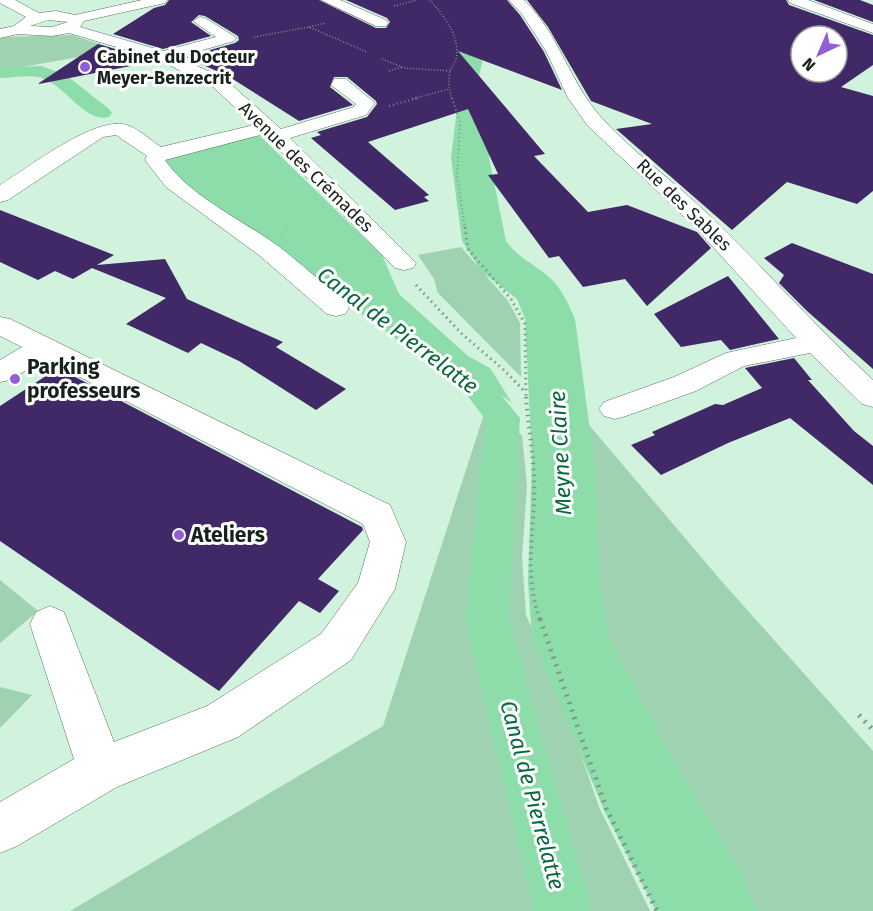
<svg xmlns="http://www.w3.org/2000/svg" width="873" height="911" viewBox="0 0 873 911" font-family="'Fira Sans',sans-serif">
	<style>
		.green { fill: #9fd2b0 }
		.water { fill: #8dddaa }
		.lines { fill: none; stroke-linecap: round; stroke-linejoin: round }
		.canal { fill: #8dddaa; fill-rule: evenodd }
		.river { fill: #8dddaa; fill-rule: evenodd }
		.building { fill: #412867; fill-rule: evenodd }
		.minor-casing { stroke: #55725f; stroke-width: 1 }
		.path-far4 { stroke: #7e9686; stroke-width: 1.5; stroke-dasharray: 1 2; stroke-linecap: butt }
		.path-far3 { stroke: #7e9686; stroke-width: 2; stroke-dasharray: 1 3; stroke-linecap: butt }
		.path-far2 { stroke: #7e9686; stroke-width: 3; stroke-dasharray: 1.5 4; stroke-linecap: butt }
		.path-far1 { stroke: #7e9686; stroke-width: 4; stroke-dasharray: 1.5 4.5; stroke-linecap: butt }
		.path { stroke: #7e9686; stroke-width: 5; stroke-dasharray: 2 6; stroke-linecap: butt }
		.minor { fill: #fff; fill-rule: evenodd }
		.poi-dot { fill: #905fd8; stroke: #fff; stroke-width: 2 }
		.labels { text-anchor: middle; stroke-width: 6; stroke-linejoin: round; paint-order: stroke }
		.far-poi-label { font-size: 18px; font-weight: bold; fill: #16221a; stroke: #fff; text-anchor: start }
		.far-street-label { font-size: 18px; fill: #16221a; stroke: #fff }
		.poi-label { font-size: 21px; font-weight: bold; fill: #16221a; stroke: #fff; text-anchor: start }
		.water-label { font-size: 22px; font-style: italic; fill: #08693c; stroke: #fff }
	</style>
	<rect width="100%" height="100%" fill="#d1f2dc"/>
	<!-- green -->
	<g class="green">
		<polygon points="72,35 118,50 0,71 0,37"/>
		<polygon points="461,247 508,301 520,323 521,377 438,293 434,279 418,255"/>
		<polygon points="487,405 505,424 522,435 527,486 522,557 526,615 557,686 599,807 650,911 70,911 383,726"/>
		<polygon points="572,405 724,584 873,751 873,911 729,911 613,690 586,605"/>
		<polygon points="0,580 38,611 0,643"/>
		<polygon points="0,687 32,695 1,727 0,727"/>
	</g>
	<!-- water -->
	<polygon class="water" points="259,135 382,255 399,294 468,356 490,368 512,403 344,281 295,240 188,165 168,155"/>
	<g class="lines">
		<!-- canal -->
		<g class="canal">
			<path d="M 41,66 L 66,75 L 109,109 L 112,113 L 109,117 C 84,124 63,81 38,77 C 26,75 12,78 0,78 L 0,68 Z"/>
			<polygon points="171,156 179,158 482,372 520,418 509,620 592,911 534,911 465,620 486,420 460,386 163,168 160,163 163,158"/>
		</g>
		<!-- river -->
		<path class="river" d="M 431,0 L 459,0 L 472,15 L 485,48 L 479,76 L 491,109 L 489,158 L 506,241 C 518,258 536,265 550,278 C 562,289 569,305 575,319 L 594,460 L 600,582 L 608,635 L 666,748 L 743,876 L 757,911 L 656,911 L 604,810 L 532,638 L 528,582 L 532,460 L 525,319 L 517,299 L 481,271 L 462,241 L 451,158 L 457,109 L 447,76 L 455,48 L 446,17 Z"/>
	</g>
	<!-- building -->
	<g class="building">
		<polygon points="169,0 319,0 376,28 386,28 390,22 387,18 346,0 507,0 520,15 544,52 562,90 458,51 545,154 534,156 588,212 627,205 697,232 711,248 647,306 625,279 583,287 559,256 549,258 488,175 498,174 468,109 368,142 429,195 424,197 429,201 395,210 311,138 321,135 317,132 367,117 377,104 376,101 347,77 334,77 330,87 353,105 299,121 228,76 185,57 235,43 239,40 238,36 205,16 199,15 191,22 211,36 163,49 113,34 154,8 165,5"/>
		<path d="M 527,0 L 786,0 L 789,5 L 873,35 L 873,65 L 841,87 L 873,96 L 873,191 L 857,204 L 787,182 L 732,230 L 616,129 L 652,124 L 591,101 L 548,27 ZM 801,36 L 837,36 L 837,72 L 801,72 Z"/>
		<polygon points="814,0 860,0 873,5 873,22"/>
		<polygon points="98,44 156,61 39,84 39,83"/>
		<polygon points="0,210 114,255 97,265 165,259 187,299 283,342 276,347 346,389 316,410 239,361 201,343 188,353 126,324 166,298 92,268 73,279 55,271 38,280 0,262"/>
		<polygon points="792,243 873,274 873,369 807,311 779,283 784,275 764,258"/>
		<polygon points="728,276 779,339 730,350 721,340 681,347 654,314"/>
		<polygon points="794,358 812,380 808,380 854,431 873,446 873,485 790,418 728,443 661,475 631,445 655,435 652,432 715,404 723,405 762,388 745,368"/>
		<polygon points="58,368 362,527 363,530 318,579 339,591 320,613 299,601 219,691 0,541 0,406"/>
	</g>
	<g class="lines">
		<defs>
			<g id="minor">
				<path d="M 0,0 L 15,0 L 39,13 L 56,11 L 75,15 L 142,0 L 167,0 L 165,3 L 84,21 L 80,27 L 163,51 L 216,37 L 193,21 L 200,17 L 205,18 L 237,38 L 234,41 L 178,57 L 225,79 L 281,129 L 354,107 L 356,104 L 331,85 L 334,79 L 346,79 L 375,103 L 366,115 L 290,138 L 416,263 L 413,268 L 404,270 L 395,268 L 264,134 L 165,160 C 189,196 244,221 278,246 C 302,264 323,284 345,302 L 349,308 L 345,314 L 336,316 L 327,314 L 260,256 L 166,187 L 145,160 L 147,156 L 116,135 L 103,137 L 8,200 L 0,202 L 0,185 C 28,168 89,120 122,124 C 135,125 150,140 161,147 L 254,125 L 213,87 L 157,59 L 69,33 L 52,36 L 18,34 L 0,38 L 0,29 L 14,26 L 26,17 L 0,3 ZM 48,20 L 68,22 L 52,27 L 30,26 Z"/>
				<polygon points="321,0 340,0 386,20 388,23 386,26 376,26"/>
				<path d="M 509,0 L 524,0 C 559,34 570,83 601,117 C 633,153 675,182 709,215 C 765,269 816,327 873,380 L 873,407 L 862,404 L 810,353 L 744,366 L 696,391 L 626,416 L 615,419 L 604,416 L 599,409 L 604,402 L 674,377 L 726,353 L 796,338 L 693,225 L 588,126 L 568,98 L 546,51 L 522,14 Z"/>
				<polygon points="788,0 808,0 873,24 873,33 790,3"/>
				<polygon points="0,317 10,319 390,505 406,542 395,589 351,660 238,737 117,787 17,846 0,853 0,802 74,759 30,624 36,612 50,606 64,612 114,742 207,706 321,634 358,583 370,542 363,524 45,359 10,380 0,382 0,360 22,347 0,336"/>
			</g>
		</defs>
		<!-- minor casing -->
		<use href="#minor" class="minor-casing"/>
		<!-- path-far4 -->
		<g class="path-far4">
			<path d="M 430,0 C 443,15 461,36 456,59 C 455,63 451,67 450,71 C 448,81 449,91 452,99"/>
			<polyline points="394,6 417,0"/>
			<polyline points="309,27 326,23"/>
			<polyline points="254,37 309,27 367,52"/>
			<polyline points="382,59 404,68 451,71"/>
			<polyline points="389,71 402,67"/>
			<polyline points="412,99 449,89"/>
		</g>
		<!-- path-far3 -->
		<g class="path-far3">
			<polyline points="452,98 460,123 457,176 465,229"/>
			<polyline points="389,106 418,98"/>
		</g>
		<!-- path-far2 -->
		<g class="path-far2">
			<polyline points="465,227 468,249 511,299 525,324 526,398"/>
			<polyline points="416,285 462,334 505,371 524,391"/>
		</g>
		<!-- path-far1 -->
		<path class="path-far1" d="M 526,397 C 528,424 533,452 534,479 C 536,530 522,570 540,620"/>
		<!-- path -->
		<g class="path">
			<polyline points="540,619 606,808 657,911"/>
			<polyline points="859,715 873,730"/>
		</g>
		<!-- minor -->
		<use href="#minor" class="minor"/>
	</g>
	<!-- markers -->
	<g class="poi-dot">
		<circle cx="85" cy="67" r="6"/>
		<circle cx="15" cy="379" r="6"/>
		<circle cx="179" cy="535" r="6"/>
	</g>
	<g class="labels">
		<!-- far-poi labels -->
		<g class="far-poi-label">
			<text x="97" y="63">Cabinet du Docteur<tspan x="97" dy="21">Meyer-Benzecrit</tspan></text>
		</g>
		<!-- far-street labels -->
		<g class="far-street-label">
			<text transform="translate(306 167) rotate(44)" y="6">Avenue des Crémades</text>
			<text transform="translate(684 205) rotate(44)" y="6">Rue des Sables</text>
		</g>
		<!-- poi labels -->
		<g class="poi-label">
			<text x="27" y="374">Parking<tspan x="27" dy="24">professeurs</tspan></text>
			<text x="191" y="542">Ateliers</text>
		</g>
		<!-- water labels -->
		<g class="water-label">
			<text transform="translate(398 330) rotate(37)" y="8">Canal de Pierrelatte</text>
			<text transform="translate(560 453) rotate(-93)" y="8">Meyne Claire</text>
			<text transform="translate(533 795) rotate(75)" y="8">Canal de Pierrelatte</text>
		</g>
	</g>
	<!-- north arrow -->
	<g transform="translate(819 54) rotate(224)"><circle r="28" fill="#ffffff" stroke="#a2a7a3" stroke-width="1.5"/>
	<path d="M0-4.5L10 22L0 15L-10 22Z" fill="#905fd8"/>
	<text y="-9" font-size="16" font-weight="bold" text-anchor="middle" fill="#16221a">N</text>
	</g>
</svg>
